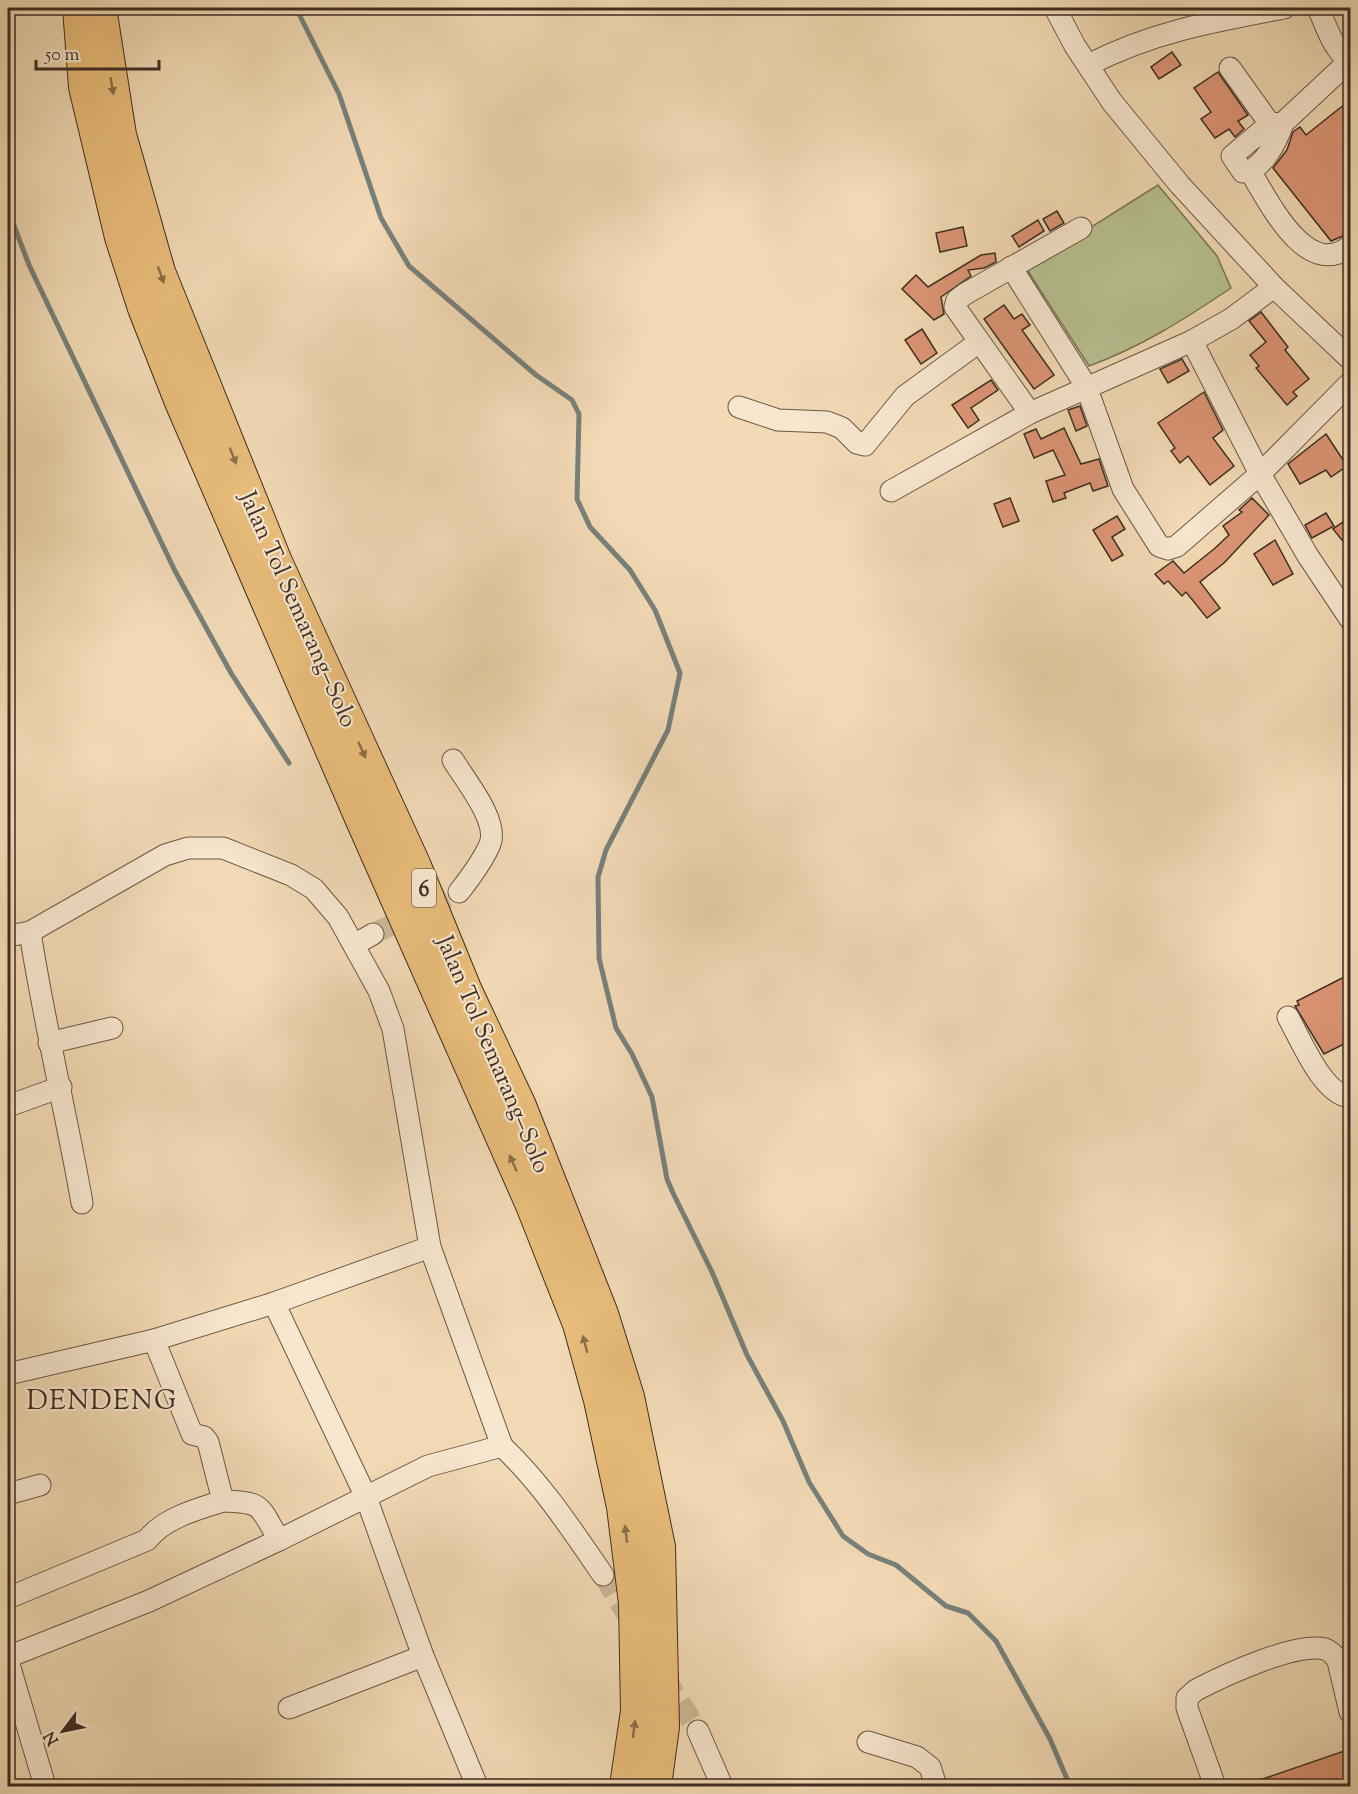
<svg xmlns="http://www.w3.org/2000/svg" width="1358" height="1794" viewBox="0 0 1358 1794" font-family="'Sorts Mill Goudy',serif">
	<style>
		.green { fill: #b7c090; stroke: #7a765a; stroke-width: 1.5 }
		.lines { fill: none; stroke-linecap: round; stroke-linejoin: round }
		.stream { stroke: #77817b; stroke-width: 5 }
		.building { fill: #dc9575; stroke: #3e2d23; stroke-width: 1.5 }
		.minor-tunnel { stroke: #ceb798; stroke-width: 21; stroke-dasharray: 21 10; stroke-linecap: butt }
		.minor-casing { stroke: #6b5848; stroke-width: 23 }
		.highway-casing { stroke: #3e2d23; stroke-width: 34 }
		.minor { stroke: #f7e7cf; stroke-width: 21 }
		.highway { stroke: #e9bd7a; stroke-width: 32 }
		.oneway { fill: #8b6e4a }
		.labels { text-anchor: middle; stroke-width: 4.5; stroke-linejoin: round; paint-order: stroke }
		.shield { fill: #f7e7cf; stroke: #766557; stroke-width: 1.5 }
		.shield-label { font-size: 22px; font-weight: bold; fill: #3e2d23 }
		.street-label { font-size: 24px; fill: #3e2d23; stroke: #f7e7cf }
		.quarter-label { font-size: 27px; letter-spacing: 1.5px; fill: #3e2d23; stroke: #f7e7cf }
	</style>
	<rect width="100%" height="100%" fill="#f2dab5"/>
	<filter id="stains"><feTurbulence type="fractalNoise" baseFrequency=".00333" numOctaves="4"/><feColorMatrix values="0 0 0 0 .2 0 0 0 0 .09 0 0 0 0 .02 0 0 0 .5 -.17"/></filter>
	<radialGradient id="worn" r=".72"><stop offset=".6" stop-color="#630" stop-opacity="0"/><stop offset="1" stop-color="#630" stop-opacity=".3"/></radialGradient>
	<!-- green -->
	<path class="green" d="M 1158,185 L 1217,256 L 1231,288 C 1185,319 1141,347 1089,366 L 1026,268 Z"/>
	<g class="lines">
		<!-- stream -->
		<g class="stream">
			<polyline points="296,8 339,94 381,218 409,266 536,375 572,400 579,414 577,499 590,527 630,570 655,610 680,673 668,730 606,850 598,877 599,958 616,1028 632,1054 652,1097 667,1179 673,1193 712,1272 747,1355 783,1421 809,1482 843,1536 868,1554 896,1565 946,1606 968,1613 996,1641 1050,1739 1070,1786"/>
			<polyline points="8,210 29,265 175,571 231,673 289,763"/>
		</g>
	</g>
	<!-- building -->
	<g class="building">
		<polygon points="1172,52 1181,65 1159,79 1151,67"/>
		<polygon points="1218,72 1248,115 1238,121 1244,129 1235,137 1229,129 1215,138 1201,119 1211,112 1194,88"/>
		<polygon points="1350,100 1350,233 1331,241 1273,168 1287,150 1293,132 1300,127 1306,135"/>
		<polygon points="1057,211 1064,223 1050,231 1043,219"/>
		<polygon points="1038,220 1044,231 1019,247 1012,236"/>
		<polygon points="963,227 967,246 940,252 936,233"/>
		<polygon points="995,253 996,262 984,268 968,270 971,276 941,297 944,314 934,320 902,289 916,275 928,287 981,255"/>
		<polygon points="1004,305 1014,319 1022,314 1030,325 1022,330 1054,375 1034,389 984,319"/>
		<polygon points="1261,312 1288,347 1285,350 1309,379 1293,392 1297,396 1287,405 1256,368 1259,366 1250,355 1266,342 1249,321"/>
		<polygon points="922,329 937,353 921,364 905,340"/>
		<polygon points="1182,359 1189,371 1168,383 1160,369"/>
		<polygon points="991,380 998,390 971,408 979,420 968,428 952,405"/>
		<polygon points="1204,392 1223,430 1213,438 1234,466 1210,485 1188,456 1180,463 1171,451 1175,448 1158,423"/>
		<polygon points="1080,406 1087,426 1076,431 1068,410"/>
		<polygon points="1064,428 1081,464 1099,459 1108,486 1093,491 1090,483 1064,493 1066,498 1053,502 1046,481 1065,475 1053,450 1034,458 1024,434 1036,429 1041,439"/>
		<polygon points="1326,434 1347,466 1331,477 1326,470 1300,484 1288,464"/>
		<polygon points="1010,498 1019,521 1003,527 994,504"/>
		<polygon points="1252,498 1269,515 1224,563 1200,582 1220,608 1207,618 1186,592 1182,596 1168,581 1164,584 1155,574 1173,561 1184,573 1214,549 1229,535 1223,526 1242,512 1239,510"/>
		<polygon points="1326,513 1334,526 1312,538 1305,525"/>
		<polygon points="1117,516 1125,529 1112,537 1123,555 1112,561 1093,530"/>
		<polygon points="1350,517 1350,550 1333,529"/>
		<polygon points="1275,540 1293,574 1273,585 1254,554"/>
		<polygon points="1350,974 1350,1041 1324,1054 1295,1006 1299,1005 1297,1001"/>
		<polygon points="1350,1749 1350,1786 1249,1786 1248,1784"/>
	</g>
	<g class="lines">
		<!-- minor-tunnel -->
		<g class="minor-tunnel">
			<polyline points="373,934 459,892"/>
			<polyline points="603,1575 634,1626"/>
			<polyline points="664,1676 698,1731"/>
		</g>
		<defs>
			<g id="minor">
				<polyline points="1055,8 1075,46 1112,102 1180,185 1274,287 1350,359"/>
				<path d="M 1318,8 C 1325,23 1334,53 1350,60"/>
				<path d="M 1088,65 C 1152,32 1214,21 1284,8"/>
				<polyline points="1230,68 1270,124 1283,123 1344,66 1345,58"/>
				<path d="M 1270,124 L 1232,156 L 1243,172 C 1263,170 1277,141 1283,123"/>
				<path d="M 1250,171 C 1269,202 1307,281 1350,246"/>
				<polyline points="1011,267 1086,386 1123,489 1159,546 1168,549 1177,546 1260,474 1350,383"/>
				<polyline points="1192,341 1260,474 1308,556 1350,619"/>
				<polyline points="739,407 778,420 827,422 842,428 857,443 865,445 905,396 979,342"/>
				<polyline points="1030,413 955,307 957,300 965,294 1081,228"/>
				<polyline points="891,491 1030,413 1192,341 1231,319 1274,287"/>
				<path d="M 453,760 C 465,780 499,821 490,844 C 483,861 470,878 459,892"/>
				<path d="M 30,932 C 44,1023 66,1112 82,1203"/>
				<polyline points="8,936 30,932 165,855 188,848 223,848 291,875 314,889 338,917 379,991 393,1029 430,1247"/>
				<polyline points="354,945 373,934"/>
				<path d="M 1288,1017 C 1301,1040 1323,1095 1350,1097"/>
				<polyline points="49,1043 112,1028"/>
				<polyline points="8,1106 61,1087"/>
				<polyline points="274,1303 366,1497 423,1656 475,1781"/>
				<polyline points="8,1374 154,1340 274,1303 430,1247 502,1446"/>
				<polyline points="8,1494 40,1485"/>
				<path d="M 223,1501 C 264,1502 259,1506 279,1540"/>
				<path d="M 8,1598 L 147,1540 C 164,1518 197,1509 223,1501 L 208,1442 L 204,1437 L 192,1434 L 154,1340"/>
				<path d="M 8,1657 L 149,1601 L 279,1540 L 428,1466 L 502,1446 C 542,1484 572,1530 603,1575"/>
				<polyline points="8,1661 45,1786"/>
				<polyline points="289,1708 423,1656"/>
				<polyline points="698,1731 722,1786"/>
				<polyline points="868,1742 917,1757 930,1767 936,1786"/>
				<path d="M 1215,1786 L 1187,1708 L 1187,1698 L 1196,1690 C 1223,1676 1295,1642 1325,1649 C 1331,1651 1335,1656 1338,1661 L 1350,1712"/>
			</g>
			<g id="highway">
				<polyline points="79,8 85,87 121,237 144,308 181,402 361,818 532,1205 579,1324 600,1400 623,1507 635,1603 637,1711 626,1786"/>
				<polyline points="100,8 120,135 159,272 276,562 414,864 465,989 520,1106 602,1314 628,1397 659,1547 663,1727 655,1786"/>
			</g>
		</defs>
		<!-- minor casing -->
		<use href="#minor" class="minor-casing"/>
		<!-- highway casing -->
		<use href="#highway" class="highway-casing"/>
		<!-- minor -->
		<use href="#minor" class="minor"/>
		<!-- highway -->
		<use href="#highway" class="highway"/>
	</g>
	<!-- one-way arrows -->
	<defs><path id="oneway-solid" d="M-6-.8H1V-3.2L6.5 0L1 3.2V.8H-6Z" transform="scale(1.5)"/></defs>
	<g class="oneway">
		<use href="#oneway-solid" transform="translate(112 86) rotate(81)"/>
		<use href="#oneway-solid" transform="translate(161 275) rotate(70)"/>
		<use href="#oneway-solid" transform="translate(233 456) rotate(68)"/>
		<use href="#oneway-solid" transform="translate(362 750) rotate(66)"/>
		<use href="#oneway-solid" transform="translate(513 1163) rotate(-114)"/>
		<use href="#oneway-solid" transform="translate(585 1344) rotate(-105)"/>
		<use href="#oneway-solid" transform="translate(626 1534) rotate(-97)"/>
		<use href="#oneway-solid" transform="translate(634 1729) rotate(-82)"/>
	</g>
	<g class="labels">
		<!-- shield labels -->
		<rect class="shield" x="412" y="869" width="24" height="38" rx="4.5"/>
		<g class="shield-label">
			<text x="424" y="896">6</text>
		</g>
		<!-- street labels -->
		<g class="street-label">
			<text transform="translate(299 609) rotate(66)" y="8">Jalan Tol Semarang–Solo</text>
			<text transform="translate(494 1054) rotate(67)" y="8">Jalan Tol Semarang–Solo</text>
		</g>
		<!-- quarter labels -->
		<g class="quarter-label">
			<text x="102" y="1409">DENDENG</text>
		</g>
	</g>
	<!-- margin -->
	<rect width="1358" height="1794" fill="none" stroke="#f2dab5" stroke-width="30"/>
	<rect x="9" y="9" width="1340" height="1776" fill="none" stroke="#3e2d23" stroke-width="3"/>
	<rect x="15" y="15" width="1328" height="1764" fill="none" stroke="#3e2d23" stroke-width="1.5"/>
	<!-- north arrow -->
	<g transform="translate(63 1731) rotate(238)" stroke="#f7e7cf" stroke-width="4.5" paint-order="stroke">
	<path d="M0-4.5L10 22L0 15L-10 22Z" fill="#3e2d23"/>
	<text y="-9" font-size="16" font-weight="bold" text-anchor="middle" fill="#3e2d23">N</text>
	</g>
	<!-- scale -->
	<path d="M36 60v9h123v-9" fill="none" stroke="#3e2d23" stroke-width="3"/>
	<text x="45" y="60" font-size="18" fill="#3e2d23" stroke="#f7e7cf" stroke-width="4.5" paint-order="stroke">50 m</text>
	<rect width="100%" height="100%" filter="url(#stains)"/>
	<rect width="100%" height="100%" fill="url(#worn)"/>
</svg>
